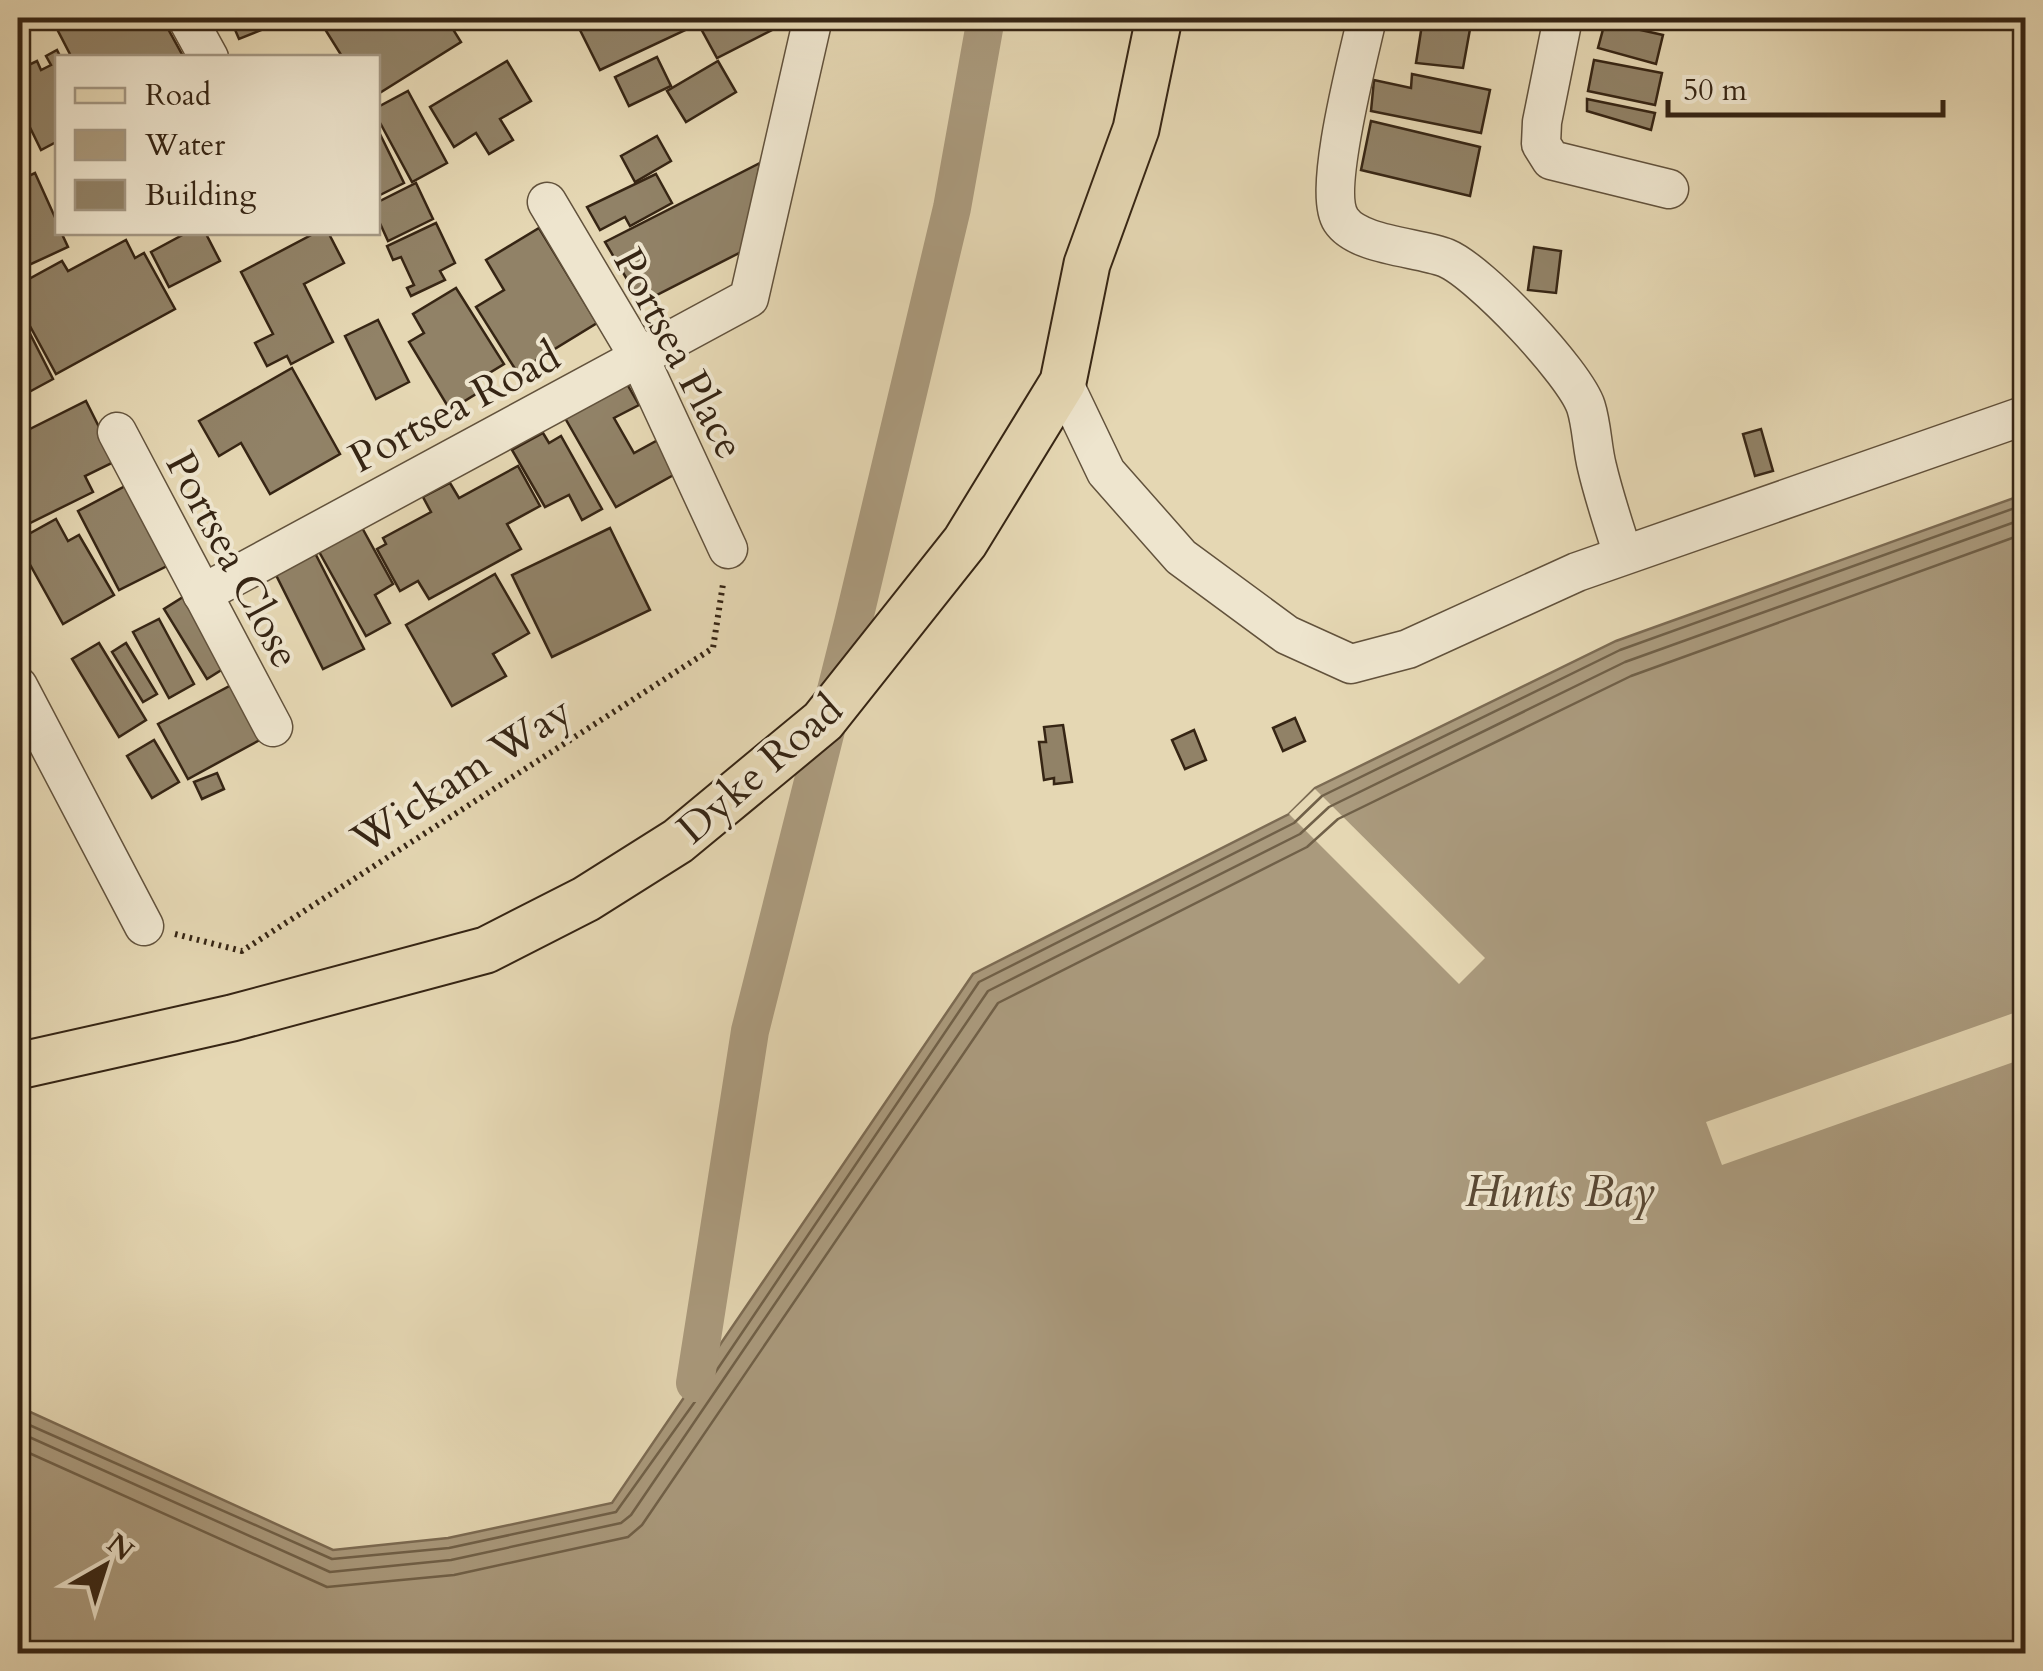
<svg xmlns="http://www.w3.org/2000/svg" width="2043" height="1671" viewBox="0 0 2043 1671" font-family="Cardo,serif">
	<style>
		.water { fill: #aa9a7d; stroke: #7c6b53; stroke-width: 2.5 }
		.pier { fill: #e5d7b3 }
		.lines { fill: none; stroke-linecap: round; stroke-linejoin: round }
		.shore { stroke: #706048; stroke-width: 2.5 }
		.canal { stroke: #aa9a7d; stroke-width: 38 }
		.building { fill: #918267; stroke: #362514; stroke-width: 2.5 }
		.minor-casing { stroke: #62523c; stroke-width: 41 }
		.major-casing { stroke: #362514; stroke-width: 49 }
		.path { stroke: #362514; stroke-width: 6; stroke-dasharray: 2.5 5; stroke-linecap: butt }
		.minor { stroke: #eee5ce; stroke-width: 38 }
		.major { stroke: #e5d7b3; stroke-width: 45 }
		.labels { text-anchor: middle; stroke-width: 8; stroke-linejoin: round; paint-order: stroke }
		.street-label { font-size: 42px; fill: #362514; stroke: #eee5ce }
		.water-label { font-size: 45px; font-style: italic; fill: #594834; stroke: #eee5ce }
	</style>
	<rect width="100%" height="100%" fill="#e5d7b3"/>
	<filter id="stains"><feTurbulence type="fractalNoise" baseFrequency=".002" numOctaves="4"/><feColorMatrix values="0 0 0 0 .2 0 0 0 0 .09 0 0 0 0 .02 0 0 0 .5 -.17"/></filter>
	<radialGradient id="worn" r=".72"><stop offset=".6" stop-color="#630" stop-opacity="0"/><stop offset="1" stop-color="#630" stop-opacity=".3"/></radialGradient>
	<!-- water -->
	<polygon class="water" points="2025,494 2025,1653 18,1653 18,1410 26,1410 333,1550 448,1538 612,1503 973,974 1289,814 1315,788 1616,641"/>
	<!-- pier -->
	<g class="pier">
		<polygon points="1315,789 1485,958 1459,984 1289,814"/>
		<polygon points="2025,1009 2025,1058 1722,1165 1706,1122"/>
	</g>
	<g class="lines">
		<!-- shore -->
		<g class="shore">
			<polyline points="18,1420 332,1559 449,1548 616,1512 704,1389 979,982 1294,823 1322,796 1620,650 2026,504"/>
			<polyline points="18,1432 330,1572 451,1560 621,1523 631,1515 988,991 1300,834 1329,807 1625,662 2026,518"/>
			<polyline points="18,1448 327,1587 454,1575 628,1537 642,1525 998,1003 1307,847 1338,819 1631,676 2026,533"/>
		</g>
		<!-- canal -->
		<polyline class="canal" points="695,1383 750,1031 853,623 952,208 986,18"/>
	</g>
	<!-- building -->
	<g class="building">
		<polygon points="79,18 162,18 184,58 72,58 57,29"/>
		<polygon points="230,18 291,18 239,39"/>
		<polygon points="318,18 446,18 461,42 378,94 378,58 343,58"/>
		<polygon points="574,18 688,18 692,27 600,70"/>
		<polygon points="714,18 796,18 717,58 699,25"/>
		<polygon points="1423,18 1472,18 1463,68 1416,63"/>
		<polygon points="1622,18 1671,18 1670,26"/>
		<polygon points="1605,22 1663,35 1656,64 1598,48"/>
		<polygon points="57,50 61,58 58,58 58,141 41,150 18,103 18,70 37,61 41,70 51,65 46,56"/>
		<polygon points="657,57 671,86 629,106 615,77"/>
		<polygon points="1594,60 1662,73 1655,105 1588,91"/>
		<polygon points="507,61 531,101 500,119 513,140 489,154 476,133 454,147 430,107"/>
		<polygon points="718,61 736,92 686,122 667,91"/>
		<polygon points="1412,74 1490,90 1481,133 1371,111 1374,80 1411,88"/>
		<polygon points="408,91 447,163 412,182 378,119 378,107"/>
		<polygon points="1587,99 1655,113 1651,130 1587,111"/>
		<polygon points="1371,121 1480,147 1470,196 1361,170"/>
		<polygon points="378,130 404,183 378,196"/>
		<polygon points="657,136 671,161 635,182 621,156"/>
		<polygon points="760,163 745,250 641,303 605,242"/>
		<polygon points="35,173 58,224 58,232 61,232 68,247 18,270 18,181"/>
		<polygon points="656,174 672,203 630,226 625,217 600,230 587,207"/>
		<polygon points="416,183 433,219 388,241 378,219 378,202"/>
		<polygon points="436,223 455,263 440,271 445,280 411,296 407,288 414,285 401,257 393,260 387,246"/>
		<polygon points="539,228 597,323 517,372 476,307 504,290 486,260"/>
		<polygon points="188,232 205,232 220,261 169,287 151,252"/>
		<polygon points="317,232 328,232 344,263 304,284 333,342 291,364 287,356 267,366 255,343 273,334 241,272"/>
		<polygon points="126,240 135,258 144,253 175,309 56,374 18,304 18,285 62,261 68,271"/>
		<polygon points="1534,247 1561,251 1556,293 1528,290"/>
		<polygon points="456,288 504,364 478,380 484,389 450,410 409,342 424,333 413,314"/>
		<polygon points="18,310 53,379 18,398"/>
		<polygon points="378,320 409,382 376,399 345,336"/>
		<polygon points="292,368 340,454 270,494 241,443 219,456 199,421"/>
		<polygon points="627,384 639,405 614,418 634,453 658,440 677,473 616,507 565,418"/>
		<polygon points="86,401 116,461 85,476 93,492 18,529 18,435"/>
		<polygon points="1761,429 1773,471 1755,476 1743,434"/>
		<polygon points="543,433 549,443 561,436 602,509 582,520 569,495 545,507 512,450"/>
		<polygon points="518,466 540,506 507,524 521,549 429,599 418,581 400,591 377,549 386,544 383,538 431,512 423,497 450,483 459,498"/>
		<polygon points="131,483 173,563 119,590 78,511"/>
		<polygon points="56,519 68,541 79,535 114,595 63,624 18,543 18,540"/>
		<polygon points="360,524 393,584 375,595 390,623 366,636 317,548"/>
		<polygon points="610,528 650,610 552,657 512,575"/>
		<polygon points="315,553 364,649 323,669 275,573"/>
		<polygon points="495,574 529,633 493,654 506,676 452,706 406,625"/>
		<polygon points="191,592 234,662 207,679 164,609"/>
		<polygon points="159,619 194,684 169,698 133,632"/>
		<polygon points="99,643 146,720 119,737 72,659"/>
		<polygon points="126,643 157,694 143,702 112,652"/>
		<polygon points="239,681 269,735 188,779 158,724"/>
		<polygon points="1295,718 1305,741 1283,751 1273,728"/>
		<polygon points="1063,725 1072,782 1054,784 1054,778 1044,780 1039,742 1046,742 1044,727"/>
		<polygon points="1194,730 1206,760 1185,769 1172,740"/>
		<polygon points="154,740 179,782 152,798 127,756"/>
		<polygon points="217,773 224,789 202,799 194,782"/>
	</g>
	<g class="lines">
		<defs>
			<g id="minor">
				<polyline points="187,18 209,58"/>
				<path d="M 1367,18 C 1359,55 1322,191 1341,220 C 1358,246 1419,247 1446,258 C 1480,272 1575,373 1586,407 C 1592,426 1592,448 1597,467 C 1604,497 1614,526 1623,555"/>
				<polyline points="1563,18 1542,122 1541,144 1551,160 1669,189"/>
				<polyline points="547,202 639,357 728,549"/>
				<polyline points="1063,382 1106,472 1181,557 1287,635 1351,664 1408,649 1577,572 2026,415"/>
				<polyline points="117,432 273,727"/>
				<polyline points="202,594 749,298 813,18"/>
				<polyline points="18,686 144,926"/>
			</g>
			<polyline id="major" points="18,1066 232,1018 486,950 586,899 678,841 823,721 965,542 1063,382 1087,264 1136,129 1159,18"/>
		</defs>
		<!-- minor casing -->
		<use href="#minor" class="minor-casing"/>
		<!-- major casing -->
		<use href="#major" class="major-casing"/>
		<!-- path -->
		<polyline class="path" points="175,934 242,951 713,648 723,584"/>
		<!-- minor -->
		<use href="#minor" class="minor"/>
		<!-- major -->
		<use href="#major" class="major"/>
	</g>
	<g class="labels">
		<!-- street labels -->
		<g class="street-label">
			<text transform="translate(680 353) rotate(62)" y="15">Portsea Place</text>
			<text transform="translate(454 406) rotate(-28)" y="15">Portsea Road</text>
			<text transform="translate(234 559) rotate(62)" y="15">Portsea Close</text>
			<text transform="translate(759 768) rotate(-41)" y="15">Dyke Road</text>
			<text transform="translate(461 774) rotate(-33)" y="15">Wickam Way</text>
		</g>
		<!-- water labels -->
		<g class="water-label">
			<text x="1560" y="1206">Hunts Bay</text>
		</g>
	</g>
	<!-- margin -->
	<rect width="2043" height="1671" fill="none" stroke="#e5d7b3" stroke-width="60"/>
	<rect x="20" y="20" width="2003" height="1631" fill="none" stroke="#362514" stroke-width="5"/>
	<rect x="30" y="30" width="1983" height="1611" fill="none" stroke="#362514" stroke-width="2.5"/>
	<!-- legend -->
	<rect x="55" y="55" width="325" height="180" fill="#eee5ce" stroke="#a49884" stroke-width="2.5"/>
	<rect x="75" y="88" width="50" height="15" fill="#e5d7b3" stroke="#a49884" stroke-width="2.5"/>
	<text x="145" y="105" font-size="30" fill="#362514">Road</text>
	<rect x="75" y="130" width="50" height="30" fill="#aa9a7d" stroke="#a49884" stroke-width="2.5"/>
	<text x="145" y="155" font-size="30" fill="#362514">Water</text>
	<rect x="75" y="180" width="50" height="30" fill="#918267" stroke="#a49884" stroke-width="2.5"/>
	<text x="145" y="205" font-size="30" fill="#362514">Building</text>
	<!-- north arrow -->
	<g transform="translate(105 1566) rotate(39)" stroke="#eee5ce" stroke-width="8" paint-order="stroke">
	<path d="M0-8L18 38L0 25L-18 38Z" fill="#362514"/>
	<text y="-15" font-size="28" font-weight="bold" text-anchor="middle" fill="#362514">N</text>
	</g>
	<!-- scale -->
	<path d="M1668 100v15h275v-15" fill="none" stroke="#362514" stroke-width="5"/>
	<text x="1683" y="100" font-size="30" fill="#362514" stroke="#eee5ce" stroke-width="8" paint-order="stroke">50 m</text>
	<rect width="100%" height="100%" filter="url(#stains)"/>
	<rect width="100%" height="100%" fill="url(#worn)"/>
</svg>
